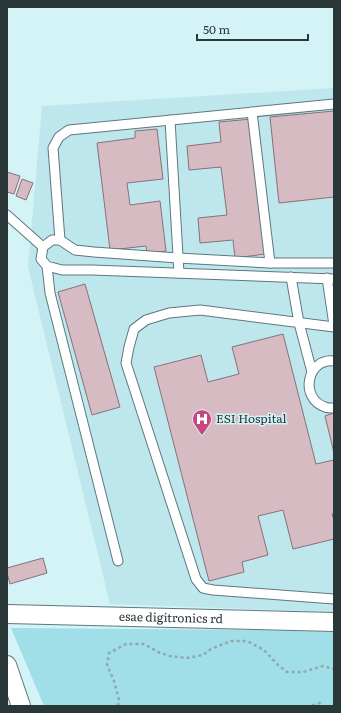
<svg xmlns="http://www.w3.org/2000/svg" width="341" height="713" viewBox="0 0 341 713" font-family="Literata,serif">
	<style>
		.built { fill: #bee7ed }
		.green { fill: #a0dee8 }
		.building { fill: #d6bbc3; stroke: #897078 }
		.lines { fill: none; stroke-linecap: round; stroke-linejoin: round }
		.lane-casing { stroke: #5c797d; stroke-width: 11 }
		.street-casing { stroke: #5c797d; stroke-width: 20 }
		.path { stroke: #90a9ac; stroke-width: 2.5; stroke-dasharray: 3 3; stroke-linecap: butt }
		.lane { stroke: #fff; stroke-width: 9 }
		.street { stroke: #fff; stroke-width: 18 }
		.labels { text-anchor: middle; stroke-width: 3; stroke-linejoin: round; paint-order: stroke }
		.poi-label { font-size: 12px; fill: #2a3739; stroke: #d3f3f7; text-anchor: start }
		.street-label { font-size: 12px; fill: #2a3739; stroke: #d3f3f7 }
	</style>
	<rect width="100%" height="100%" fill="#d3f3f7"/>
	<!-- built -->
	<polygon class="built" points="334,88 334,612 110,604 28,267 42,106"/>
	<!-- green -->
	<polygon class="green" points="11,628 255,630 334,632 334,706 44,706"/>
	<!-- building -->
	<g class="building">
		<polygon points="334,111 334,197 279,203 270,117"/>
		<polygon points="251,119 265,254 235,258 233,240 200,243 198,218 227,215 221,167 189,170 187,146 221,142 219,122"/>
		<polygon points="157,129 163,179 127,183 130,205 160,201 166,251 147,254 146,246 110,250 97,143 135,138 135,131"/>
		<polygon points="7,172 20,176 14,194 7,192"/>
		<polygon points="22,179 33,183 26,200 16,196"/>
		<polygon points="85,284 120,407 92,415 58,292"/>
		<polygon points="283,334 316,464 334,460 334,513 332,514 334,520 334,539 293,549 283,510 258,516 268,555 242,562 244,572 209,581 154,367 201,355 208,382 239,374 232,347"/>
		<polygon points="334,413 334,453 325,416"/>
		<polygon points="43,558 47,573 10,584 7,573 7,568"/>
	</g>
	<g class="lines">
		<defs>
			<g id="lane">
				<polyline points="252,112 270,263"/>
				<polyline points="170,120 179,273"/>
				<polyline points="7,215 43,247"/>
				<polyline points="60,240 53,148 59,137 69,130 334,104"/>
				<polyline points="334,263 270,263 178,258 94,252 75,250 60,240 52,240 43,247 41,259 47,266 62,270 92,270 334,279"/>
				<polyline points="47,266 50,293 118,561"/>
				<polyline points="291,277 299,323 312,372"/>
				<polyline points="327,278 334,325"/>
				<polyline points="334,327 200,310 169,313 146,320 134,329 129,347 126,363 196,579 203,588 213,590 334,599"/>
				<path d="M 334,361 C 307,358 299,398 325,407 C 327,408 331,408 334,408"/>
			</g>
			<g id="street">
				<path id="s1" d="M 7,614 L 334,622"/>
				<polyline points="7,665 21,706"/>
			</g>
		</defs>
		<!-- lane casing -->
		<use href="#lane" class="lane-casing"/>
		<!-- street casing -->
		<use href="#street" class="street-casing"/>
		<!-- path -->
		<g class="path">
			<polyline points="118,706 119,700 114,681 107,665 109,653 126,644 144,644 158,652 170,656 187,658 203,655 211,649 231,641 247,641 264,650 277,664 287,672 303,672 323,666 334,669"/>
			<polyline points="313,706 313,705 320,703 323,706"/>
		</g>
		<!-- lane -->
		<use href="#lane" class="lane"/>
		<!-- street -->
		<use href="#street" class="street"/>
	</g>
	<!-- icons -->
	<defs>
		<symbol id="hospital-pin" viewBox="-11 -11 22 30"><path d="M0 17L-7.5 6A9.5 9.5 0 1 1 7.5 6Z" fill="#cb437f" stroke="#d3f3f7"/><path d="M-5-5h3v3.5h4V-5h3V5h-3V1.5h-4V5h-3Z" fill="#fff"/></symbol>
	</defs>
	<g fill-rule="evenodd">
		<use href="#hospital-pin" x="191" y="408" width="22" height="30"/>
	</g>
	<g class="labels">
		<!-- poi labels -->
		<g class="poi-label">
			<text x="216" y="423">ESI Hospital</text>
		</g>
		<!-- street labels -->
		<g class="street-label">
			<text dy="4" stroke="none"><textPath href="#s1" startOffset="164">esae digitronics rd</textPath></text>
		</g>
	</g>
	<!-- border -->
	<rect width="341" height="713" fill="none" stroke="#2a3739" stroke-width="16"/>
	<!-- scale -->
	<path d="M197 34v6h111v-6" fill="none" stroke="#2a3739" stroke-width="2"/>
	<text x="203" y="34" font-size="12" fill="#2a3739" stroke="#d3f3f7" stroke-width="3" paint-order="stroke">50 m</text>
</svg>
